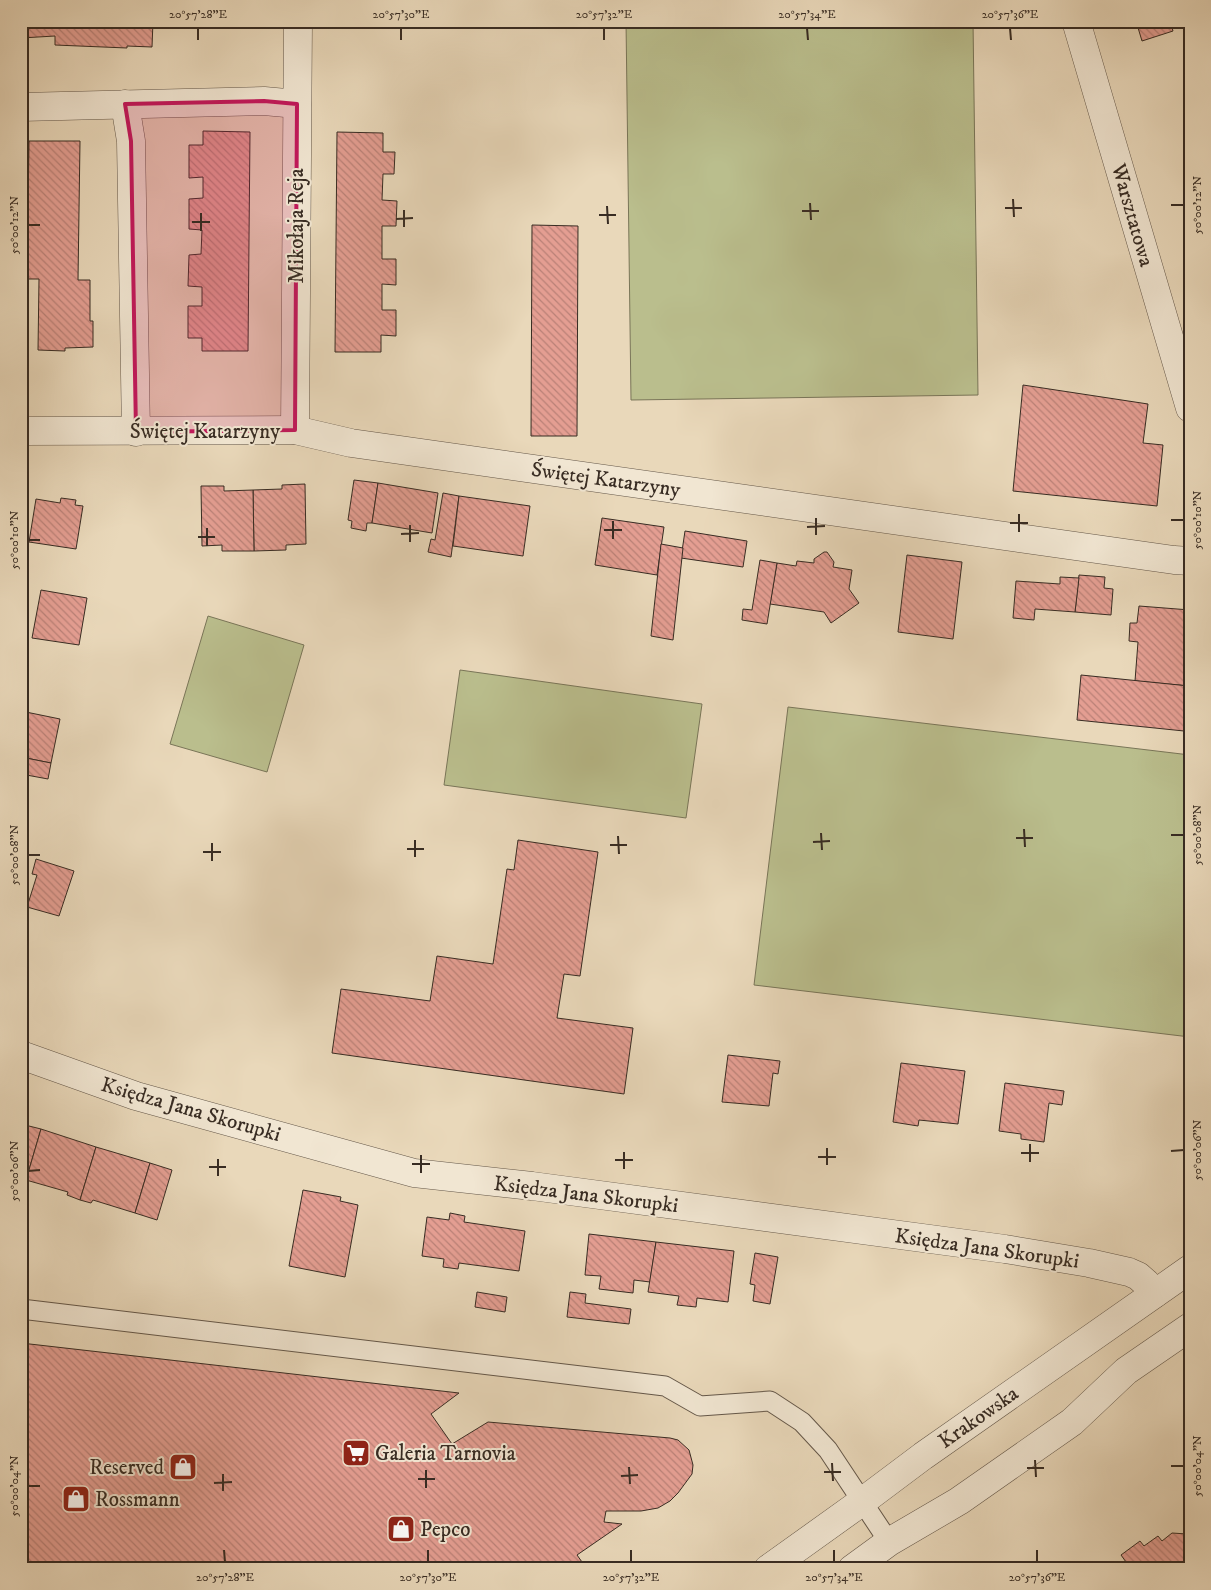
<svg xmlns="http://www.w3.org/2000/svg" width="1211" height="1590" viewBox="0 0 1211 1590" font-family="'IM FELL DW Pica',serif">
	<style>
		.grass { fill: #babe8d; stroke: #797558 }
		.building { fill: url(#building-back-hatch); stroke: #382c23 }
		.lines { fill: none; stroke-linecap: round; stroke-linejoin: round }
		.service-casing { stroke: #645749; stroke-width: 21 }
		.minor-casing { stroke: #645749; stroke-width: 29 }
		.tertiary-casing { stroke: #645749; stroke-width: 29 }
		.service { stroke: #f1e6d2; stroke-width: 19 }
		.minor { stroke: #f1e6d2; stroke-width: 28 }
		.tertiary { stroke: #f1e6d2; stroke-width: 28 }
		.marked { fill: #c2185b; fill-opacity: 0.2; stroke: #c2185b; stroke-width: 4; stroke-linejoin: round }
		.ticks { fill: none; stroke: #382c23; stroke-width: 2 }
		.labels { text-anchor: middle; stroke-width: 4; stroke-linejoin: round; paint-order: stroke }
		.street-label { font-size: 21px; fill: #382c23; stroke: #f1e6d2 }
		.poi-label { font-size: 21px; fill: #382c23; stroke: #f1e6d2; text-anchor: start }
		.neatline { fill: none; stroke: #382c23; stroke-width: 2 }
		.ticks-label { font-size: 12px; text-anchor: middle; fill: #382c23 }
	</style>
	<defs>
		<pattern id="building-back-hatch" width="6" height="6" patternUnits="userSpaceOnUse" patternTransform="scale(1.25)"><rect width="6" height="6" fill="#e49e92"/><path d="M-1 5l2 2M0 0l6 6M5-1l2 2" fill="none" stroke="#ba8177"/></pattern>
	</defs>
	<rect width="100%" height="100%" fill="#e9d8ba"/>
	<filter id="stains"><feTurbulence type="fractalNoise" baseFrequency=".004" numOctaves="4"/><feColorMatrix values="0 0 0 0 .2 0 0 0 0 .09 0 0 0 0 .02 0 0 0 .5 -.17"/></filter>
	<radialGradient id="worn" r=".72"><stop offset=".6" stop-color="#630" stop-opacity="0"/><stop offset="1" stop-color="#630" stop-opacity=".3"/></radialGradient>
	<!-- grass -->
	<g class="grass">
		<polygon points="626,21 973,21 978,395 631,400"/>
		<polygon points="208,616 304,645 267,772 170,744"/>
		<polygon points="460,670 702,704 686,818 444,785"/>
		<polygon points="788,707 1190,755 1190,1037 754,985"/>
	</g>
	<!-- building -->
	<g class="building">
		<polygon points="21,21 153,21 152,47 127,46 127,48 55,45 55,36 21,38"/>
		<polygon points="1136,21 1170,21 1173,31 1142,41"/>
		<polygon points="203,131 250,132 248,351 202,351 202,338 188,338 188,306 202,306 202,287 188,286 189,255 201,254 202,230 189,229 189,199 203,198 203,177 189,178 189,145 203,145"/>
		<polygon points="337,132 383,133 383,152 395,152 394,174 383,174 382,200 397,201 396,226 382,226 382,259 396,259 396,285 382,284 382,310 396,310 396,336 381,335 381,352 335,352"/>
		<polygon points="29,141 80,141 78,280 90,280 90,321 93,321 93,347 65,348 65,351 38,350 39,279 27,279"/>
		<polygon points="532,225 578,226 577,436 531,436"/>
		<polygon points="1023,385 1148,404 1143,443 1163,445 1157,506 1013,491"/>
		<polygon points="354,480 378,483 372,523 367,523 366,531 351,528 352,521 348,520"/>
		<polygon points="378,483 438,493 432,533 372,523"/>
		<polygon points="305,484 306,544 286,545 286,550 254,551 253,490 282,489 282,485"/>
		<polygon points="201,486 224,486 224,491 253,490 254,551 222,551 222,545 202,546"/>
		<polygon points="443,493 459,496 451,557 428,552 431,539 435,540"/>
		<polygon points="459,496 530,506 523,556 453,546"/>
		<polygon points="61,498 76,500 75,505 83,506 76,549 29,542 36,499 60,503"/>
		<polygon points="602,518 664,527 657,575 595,565"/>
		<polygon points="685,531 747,541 743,567 681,558"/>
		<polygon points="661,544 683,548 673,640 651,636"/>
		<polygon points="824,552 827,552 834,562 833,567 852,570 849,589 859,603 831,623 824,612 770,604 777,563 796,566 797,561 814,563 814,559"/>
		<polygon points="907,555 962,562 953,639 898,632"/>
		<polygon points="760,560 777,563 767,624 742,620 743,609 752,610"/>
		<polygon points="1079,575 1105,577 1104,588 1113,589 1111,615 1075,612"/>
		<polygon points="1060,577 1079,578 1075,612 1035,609 1034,620 1013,618 1016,581 1060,584"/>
		<polygon points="41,590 87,598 79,645 32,638"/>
		<polygon points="1139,606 1190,610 1189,686 1135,681 1138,642 1129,641 1130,623 1137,623"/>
		<polygon points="1081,675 1189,686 1184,731 1077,720"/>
		<polygon points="21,711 60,719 51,763 21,757"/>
		<polygon points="21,757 51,763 48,779 21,774"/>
		<polygon points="518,840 598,852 580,976 564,974 557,1018 633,1028 624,1094 332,1053 341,989 430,1001 437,956 493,964 507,869 514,870"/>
		<polygon points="36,859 74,871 59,916 27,907 37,875 32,874"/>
		<polygon points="728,1055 780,1061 778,1074 773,1073 769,1106 722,1102"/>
		<polygon points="901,1063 965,1071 958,1124 919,1120 918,1126 893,1122"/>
		<polygon points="1005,1083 1064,1091 1062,1105 1049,1103 1044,1142 1021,1139 1021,1134 999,1131"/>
		<polygon points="21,1124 41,1129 26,1180 21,1179"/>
		<polygon points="41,1129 96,1147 80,1200 67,1195 68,1192 26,1180"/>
		<polygon points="96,1147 150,1163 135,1213 93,1200 91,1203 80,1200"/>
		<polygon points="150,1163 172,1170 157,1220 135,1213"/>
		<polygon points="303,1190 341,1197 340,1201 358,1205 345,1277 289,1266"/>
		<polygon points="450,1213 465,1216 464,1222 525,1231 519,1271 459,1263 458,1269 443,1267 444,1259 422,1256 427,1217 449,1220"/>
		<polygon points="589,1234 656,1242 650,1282 634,1280 633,1293 599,1289 601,1276 585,1275"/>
		<polygon points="656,1242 734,1251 728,1302 697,1298 696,1307 677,1305 679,1296 648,1292"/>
		<polygon points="755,1253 778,1257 770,1304 753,1301 755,1285 750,1284"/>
		<polygon points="477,1292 507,1297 505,1312 475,1307"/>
		<polygon points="570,1292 586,1294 585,1303 631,1309 629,1324 567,1317"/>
		<polygon points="21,1343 459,1393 431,1414 452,1444 488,1422 670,1438 678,1440 689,1450 693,1465 692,1474 678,1493 670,1501 658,1508 641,1511 606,1511 604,1522 622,1524 577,1555 582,1562 572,1569 21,1569"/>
		<polygon points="1172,1533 1187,1534 1190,1537 1190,1569 1131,1569 1121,1555 1140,1541 1144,1546 1158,1536 1162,1541"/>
	</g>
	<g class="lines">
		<defs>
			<polyline id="service" points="21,1309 665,1386 700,1406 770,1401 802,1422 828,1450 889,1542"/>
			<g id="minor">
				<polyline points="125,104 131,141 136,432"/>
				<polyline points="21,107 264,101 297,104"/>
				<polyline points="295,430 298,21"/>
				<polyline points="21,431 295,430 351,443 1174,560 1190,561"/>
				<polyline points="21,1055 136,1096 414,1173 532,1186 1005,1249 1089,1263 1129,1272 1138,1276 1146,1283 1154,1294"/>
			</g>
			<g id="tertiary">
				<polyline points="1076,21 1190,408"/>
				<polyline points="768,1569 863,1501 923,1456 1190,1269"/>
				<polyline points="852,1569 889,1542 959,1501 1072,1422 1126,1371 1190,1327"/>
			</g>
		</defs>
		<!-- service casing -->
		<use href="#service" class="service-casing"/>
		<!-- minor casing -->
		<use href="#minor" class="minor-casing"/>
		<!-- tertiary casing -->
		<use href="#tertiary" class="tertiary-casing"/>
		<!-- service -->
		<use href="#service" class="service"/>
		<!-- minor -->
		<use href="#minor" class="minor"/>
		<!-- tertiary -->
		<use href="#tertiary" class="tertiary"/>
	</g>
	<!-- marked area -->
	<path class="marked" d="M 264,101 L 297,104 L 295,430 L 136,432 L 131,141 L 125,104 Z"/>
	<!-- ticks -->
	<path class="ticks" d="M 198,28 L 198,40M 401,28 L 401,40M 604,28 L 604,40M 807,28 L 808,40M 1010,28 L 1011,40M 1013,199 L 1014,217M 810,203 L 811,220M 1171,205 L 1184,205M 607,206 L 608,224M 1005,208 L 1022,208M 404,210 L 404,227M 802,211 L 819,211M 201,213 L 201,231M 599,215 L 616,215M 396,219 L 413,218M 192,222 L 210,222M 28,225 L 40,225M 1019,514 L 1019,532M 816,518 L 816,535M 1171,520 L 1184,520M 613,521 L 613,539M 1010,523 L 1028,523M 410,525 L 410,542M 807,527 L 825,526M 207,528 L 207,546M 604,530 L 622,530M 401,534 L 419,533M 198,537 L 215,537M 28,540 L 40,540M 1024,829 L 1025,847M 821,833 L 822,850M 1171,835 L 1184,835M 618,836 L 619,854M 1016,838 L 1033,838M 415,840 L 415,857M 813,842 L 830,841M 212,843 L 212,861M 610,845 L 627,845M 407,849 L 424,849M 203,852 L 221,852M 28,855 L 40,855M 1030,1144 L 1030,1162M 827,1148 L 827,1165M 1171,1151 L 1184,1150M 624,1152 L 624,1169M 1021,1153 L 1039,1153M 421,1155 L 421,1173M 818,1157 L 836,1157M 218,1159 L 218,1176M 615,1160 L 633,1160M 412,1164 L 430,1164M 209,1167 L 226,1167M 28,1171 L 40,1170M 1035,1460 L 1036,1477M 832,1463 L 833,1481M 1171,1466 L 1184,1466M 629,1467 L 630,1484M 1027,1468 L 1044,1468M 426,1470 L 426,1488M 824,1472 L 841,1472M 223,1474 L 223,1491M 621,1476 L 638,1475M 418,1479 L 435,1479M 214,1483 L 232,1482M 28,1486 L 40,1486M 224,1550 L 225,1562M 428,1550 L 428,1562M 631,1550 L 631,1562M 834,1550 L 834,1562M 1037,1550 L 1037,1562"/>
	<!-- icons -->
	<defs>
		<symbol id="supermarket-square" viewBox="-11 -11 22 22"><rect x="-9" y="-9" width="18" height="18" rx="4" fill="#8f2418" stroke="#f1e6d2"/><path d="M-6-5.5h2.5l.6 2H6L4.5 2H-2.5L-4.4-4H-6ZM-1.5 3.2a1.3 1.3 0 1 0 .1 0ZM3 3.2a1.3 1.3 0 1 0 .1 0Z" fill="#fff"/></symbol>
		<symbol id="shop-square" viewBox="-11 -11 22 22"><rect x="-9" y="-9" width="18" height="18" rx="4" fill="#8f2418" stroke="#f1e6d2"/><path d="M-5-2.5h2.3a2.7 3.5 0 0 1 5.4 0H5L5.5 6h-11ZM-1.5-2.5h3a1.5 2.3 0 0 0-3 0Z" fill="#fff"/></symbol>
	</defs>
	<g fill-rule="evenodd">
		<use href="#supermarket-square" x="340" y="1437" width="32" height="32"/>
		<use href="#shop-square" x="167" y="1451" width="32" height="32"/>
		<use href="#shop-square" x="60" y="1483" width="32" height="32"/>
		<use href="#shop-square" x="385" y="1513" width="32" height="32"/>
	</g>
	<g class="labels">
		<!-- street labels -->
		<g class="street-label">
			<text transform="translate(1133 215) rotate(74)" y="7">Warsztatowa</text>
			<text transform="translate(296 226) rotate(-90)" y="7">Mikołaja Reja</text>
			<text x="205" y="438">Świętej Katarzyny</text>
			<text transform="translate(606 479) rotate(8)" y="7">Świętej Katarzyny</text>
			<text transform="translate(191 1109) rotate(16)" y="7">Księdza Jana Skorupki</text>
			<text transform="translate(586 1194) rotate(7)" y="7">Księdza Jana Skorupki</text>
			<text transform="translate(987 1248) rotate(8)" y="7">Księdza Jana Skorupki</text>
			<text transform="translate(978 1417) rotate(-35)" y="7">Krakowska</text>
		</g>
		<!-- poi labels -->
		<g class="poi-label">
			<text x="375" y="1460">Galeria Tarnovia</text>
			<text x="164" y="1474" text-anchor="end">Reserved</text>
			<text x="95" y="1506">Rossmann</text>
			<text x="420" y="1536">Pepco</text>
		</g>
	</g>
	<!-- margin -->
	<rect width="1211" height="1590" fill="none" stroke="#e9d8ba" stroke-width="55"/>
	<rect x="28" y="28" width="1156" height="1534" class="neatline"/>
	<g class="ticks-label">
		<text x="198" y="18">20°57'28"E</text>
		<text x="401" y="18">20°57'30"E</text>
		<text x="604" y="18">20°57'32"E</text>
		<text x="807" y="18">20°57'34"E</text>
		<text x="1010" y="18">20°57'36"E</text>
		<text transform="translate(1197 205) rotate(-90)" y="4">50°00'12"N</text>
		<text transform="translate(14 225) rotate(-90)" y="4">50°00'12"N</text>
		<text transform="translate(1197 520) rotate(-90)" y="4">50°00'10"N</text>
		<text transform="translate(14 540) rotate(-90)" y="4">50°00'10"N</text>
		<text transform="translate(1197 835) rotate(-90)" y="4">50°00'08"N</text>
		<text transform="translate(14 855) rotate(-90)" y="4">50°00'08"N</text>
		<text transform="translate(1197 1150) rotate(-90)" y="4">50°00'06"N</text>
		<text transform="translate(14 1171) rotate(-90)" y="4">50°00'06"N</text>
		<text transform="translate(1197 1466) rotate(-90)" y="4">50°00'04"N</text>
		<text transform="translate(14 1486) rotate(-90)" y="4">50°00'04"N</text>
		<text x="225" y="1581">20°57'28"E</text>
		<text x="428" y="1581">20°57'30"E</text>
		<text x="631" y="1581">20°57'32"E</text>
		<text x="834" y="1581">20°57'34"E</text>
		<text x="1037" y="1581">20°57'36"E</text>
	</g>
	<rect width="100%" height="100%" filter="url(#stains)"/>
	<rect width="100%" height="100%" fill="url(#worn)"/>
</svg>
